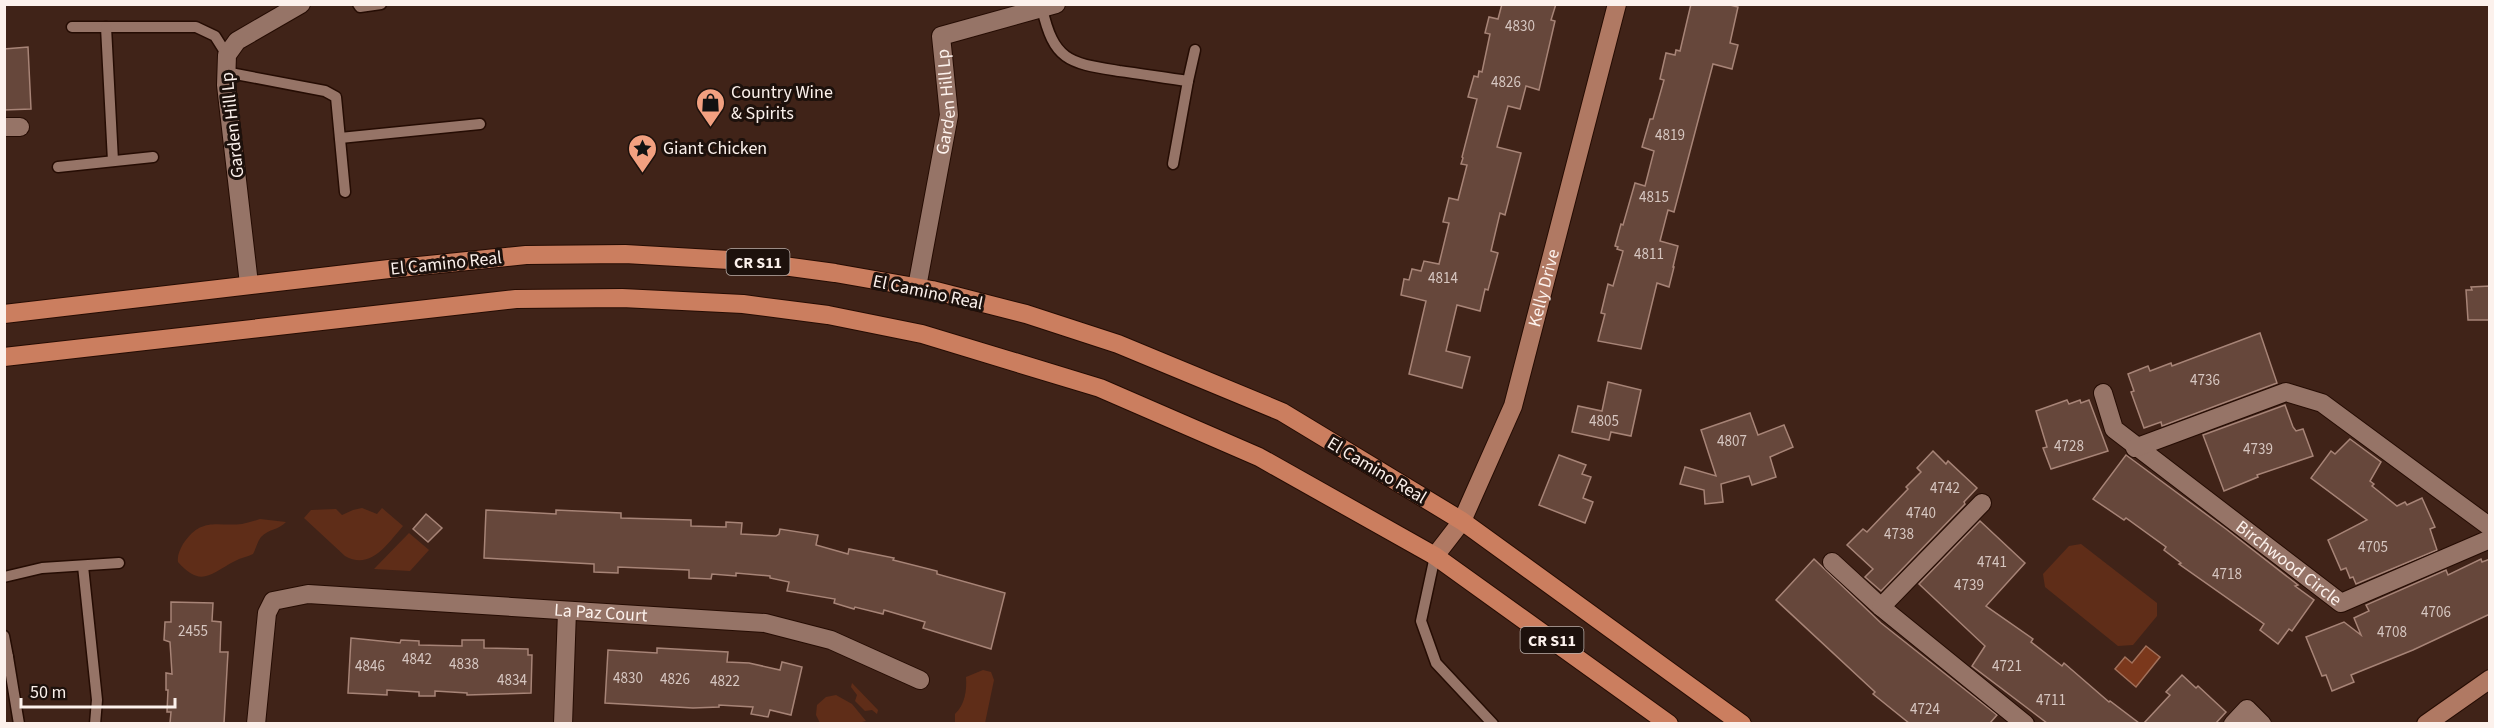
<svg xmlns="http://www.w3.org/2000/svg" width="2494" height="728" viewBox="0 0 2494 728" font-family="'Source Sans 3',sans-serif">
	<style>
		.green { fill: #5f2d18 }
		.water { fill: #7b381c; stroke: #a2705a; stroke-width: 1.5 }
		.building { fill: #66473b; stroke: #a78477; stroke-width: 1.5 }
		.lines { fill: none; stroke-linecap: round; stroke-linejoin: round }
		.lane-casing { stroke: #250c03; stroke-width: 13 }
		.street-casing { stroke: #250c03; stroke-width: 20 }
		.secondary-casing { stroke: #250c03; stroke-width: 20 }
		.primary-casing { stroke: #250c03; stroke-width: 20 }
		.lane { stroke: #967467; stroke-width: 10 }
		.street { stroke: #967467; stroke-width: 18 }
		.secondary { stroke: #b07963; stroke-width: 18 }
		.primary { stroke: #cb7e5f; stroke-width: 18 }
		.labels { text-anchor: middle; stroke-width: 6; stroke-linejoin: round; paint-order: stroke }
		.number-label { font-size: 15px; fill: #d6c6c0 }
		.shield { fill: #1d110c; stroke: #b9aea9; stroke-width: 1.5 }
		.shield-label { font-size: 16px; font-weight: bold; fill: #fcf1ec }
		.poi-label { font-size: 18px; fill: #fcf1ec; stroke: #1d110c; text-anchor: start }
		.street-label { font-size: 18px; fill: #fcf1ec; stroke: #1d110c }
	</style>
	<rect width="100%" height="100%" fill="#402318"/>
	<!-- green -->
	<g class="green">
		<path d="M 362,508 L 377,514 L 382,508 L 403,526 C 388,543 371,571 345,556 L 304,518 L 311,510 L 336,509 L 342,515 L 353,510 Z"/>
		<path d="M 260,519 L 286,522 C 279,530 268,529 261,537 C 257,542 256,549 253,554 C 247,557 240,558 235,561 C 210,574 201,588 178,562 C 177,555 180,550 183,544 C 202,516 217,527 242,524 C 248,523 254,521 260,519 Z"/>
		<polygon points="409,533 429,550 410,571 374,569"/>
		<polygon points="2081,544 2157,603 2157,616 2133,645 2118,646 2045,587 2043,574 2069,546"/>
		<path d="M 983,670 L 991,672 L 994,680 L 985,723 L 955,723 L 955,714 C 965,705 967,690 966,677 Z"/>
		<polygon points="852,683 878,710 877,714 872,710 865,711 855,701 857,695 851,687"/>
		<polygon points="836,695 852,704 866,721 858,723 820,723 816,715 817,705 826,697"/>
	</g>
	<!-- water -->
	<polygon class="water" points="2146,646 2160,657 2136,687 2115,669 2125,657 2132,663"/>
	<!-- building -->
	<g class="building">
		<polygon points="1502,4 1556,4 1551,20 1555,21 1539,90 1526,86 1520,109 1508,106 1497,147 1521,153 1505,215 1500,213 1491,251 1498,253 1488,290 1485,289 1480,311 1457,305 1446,351 1470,357 1462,388 1409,374 1426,301 1401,295 1404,279 1409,280 1412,269 1421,271 1424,261 1439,264 1449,223 1443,222 1449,198 1458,200 1467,165 1461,164 1463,158 1462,157 1477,99 1468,97 1474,76 1478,77 1479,71 1482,72 1490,34 1485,33 1489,17 1498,19"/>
		<polygon points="1691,4 1726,4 1738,7 1730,43 1738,45 1732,69 1713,64 1674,212 1668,210 1660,241 1678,246 1673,267 1674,267 1669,287 1657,283 1641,349 1598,341 1605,314 1601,313 1608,284 1613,286 1623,251 1617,249 1618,247 1615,246 1621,224 1623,225 1635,183 1645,186 1654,151 1642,147 1650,119 1653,119 1664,80 1660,79 1666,53 1675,55 1676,50 1680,51"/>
		<polygon points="28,47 31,109 4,110 4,49"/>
		<polygon points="2490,286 2490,320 2468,320 2466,290 2472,290 2471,287"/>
		<polygon points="2260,333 2277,383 2162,426 2161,422 2144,428 2131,392 2134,391 2128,374 2148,366 2150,371 2171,363 2172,366"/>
		<polygon points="1608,382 1641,390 1631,436 1611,432 1609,440 1572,432 1578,406 1602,411"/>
		<polygon points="2067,400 2069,404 2080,400 2081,403 2089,400 2108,451 2051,469 2043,448 2047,447 2036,411"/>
		<polygon points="2285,405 2293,427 2296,431 2303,429 2313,456 2257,475 2258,477 2224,491 2203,435"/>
		<polygon points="1750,413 1758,435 1784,425 1793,447 1770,457 1776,477 1752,485 1749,476 1721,484 1723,502 1705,504 1704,490 1680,484 1685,467 1716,476 1701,430"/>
		<polygon points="2350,439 2381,462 2370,481 2374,484 2372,486 2397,506 2405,502 2407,505 2422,498 2435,527 2430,529 2437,550 2356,584 2353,577 2350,578 2346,568 2341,570 2328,540 2367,520 2311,478 2331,451 2335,454"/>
		<polygon points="1933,451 1946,464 1948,461 1977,488 1964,502 1965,504 1881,591 1865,577 1873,569 1847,545 1863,529 1867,532 1908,489 1906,487 1921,472 1917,468"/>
		<polygon points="1559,455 1586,465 1582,474 1591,477 1583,498 1593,502 1585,523 1539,505"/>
		<polygon points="2126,455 2226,529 2298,585 2295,586 2314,600 2292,631 2289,629 2278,644 2260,630 2264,624 2179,564 2181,563 2164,550 2166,547 2126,518 2124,520 2093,499"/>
		<polygon points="486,510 556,514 556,510 621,513 621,518 691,520 691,526 726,527 726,522 742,523 741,534 776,536 779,534 780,529 818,535 816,545 848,554 849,549 894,558 893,560 937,571 937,574 1005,593 991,649 923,628 925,622 884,610 883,614 855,607 854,609 834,603 835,599 787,591 789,582 770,578 770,576 736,573 736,576 712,574 711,579 689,578 689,570 618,567 618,573 594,572 594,564 484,558"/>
		<polygon points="426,514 442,528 428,542 413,529"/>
		<polygon points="1980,521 2025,563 1986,606 2033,639 2031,642 2062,666 2064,663 2109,702 2110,701 2139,723 2047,723 1972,666 1985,646 1919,584"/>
		<polygon points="1814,559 1881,623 1997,715 1990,723 1909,723 1873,694 1875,692 1776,600"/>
		<polygon points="2481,559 2482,562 2490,559 2490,614 2413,650 2351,675 2354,682 2332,691 2326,675 2322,676 2306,637 2344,622 2361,635 2354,618 2369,611 2366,605 2446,570 2448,575"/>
		<polygon points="171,602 213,603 212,621 221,622 220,652 228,652 224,723 170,723 171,712 167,712 168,690 166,690 166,673 172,674 170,642 164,640 165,622 171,622"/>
		<polygon points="351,638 400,643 401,640 419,641 419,645 462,646 462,640 484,640 484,648 528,649 528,655 532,655 531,693 467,695 467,693 435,691 435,696 419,696 419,692 387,690 387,695 348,693"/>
		<polygon points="657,648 728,652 727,662 749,663 780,670 782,662 802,667 791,715 770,710 768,717 751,714 753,707 719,705 719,707 693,708 605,703 608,650 657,653"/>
		<polygon points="2182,675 2196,688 2198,686 2226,712 2216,723 2144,723 2170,695 2166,692"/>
	</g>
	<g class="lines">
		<defs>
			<g id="lane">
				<polyline points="358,4 360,7 381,4"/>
				<path d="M 1042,8 C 1054,62 1070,63 1119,71 C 1142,74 1165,78 1188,81 L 1173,164"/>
				<polyline points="72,27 196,27 215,36 227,55"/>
				<polyline points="106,27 113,161"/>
				<polyline points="225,72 325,91 336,97 345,192"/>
				<polyline points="1188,81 1195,50"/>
				<polyline points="340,138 480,124"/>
				<polyline points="58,167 153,157"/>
				<polyline points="1435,556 1421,621 1436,663 1493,724"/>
				<polyline points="83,566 97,700 95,724"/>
				<polyline points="4,577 42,568 119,563"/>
				<polyline points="4,636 8,657"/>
				<polyline points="4,657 8,657 19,724"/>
			</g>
			<g id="street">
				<polyline points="4,127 20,127"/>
				<polyline points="249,284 226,85 227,55 237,41 301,4"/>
				<path id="s1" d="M 917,287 L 949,115 L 941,36 L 1056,4"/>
				<path id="s2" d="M 2103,393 L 2114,429 L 2341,603 L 2490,539"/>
				<polyline points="2135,448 2286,392 2322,403 2490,527"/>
				<polyline points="1832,562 1881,607 2025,724"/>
				<polyline points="1881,607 1982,503"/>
				<path id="s3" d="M 256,724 L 267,613 L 273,601 L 308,594 L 765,623 L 831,640 L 920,680"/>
				<polyline points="563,724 567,611"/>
				<polyline points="2233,724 2247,709 2262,724"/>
			</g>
			<g id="secondary">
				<path id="s4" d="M 1435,556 L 1462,521 L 1513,406 L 1617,4"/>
				<polyline points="2426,724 2490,679"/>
			</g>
			<g id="primary">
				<polyline points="4,314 389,269 526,255 625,254 747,261 835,273 932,290 1026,314 1118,344 1282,412 1462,521 1742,724"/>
				<polyline points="4,357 516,299 622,298 743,304 828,315 922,334 1100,388 1259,457 1435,556 1669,724"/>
			</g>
		</defs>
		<!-- lane casing -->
		<use href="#lane" class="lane-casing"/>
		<!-- street casing -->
		<use href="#street" class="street-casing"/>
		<!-- secondary casing -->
		<use href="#secondary" class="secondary-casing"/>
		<!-- primary casing -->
		<use href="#primary" class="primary-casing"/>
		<!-- lane -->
		<use href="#lane" class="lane"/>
		<!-- street -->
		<use href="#street" class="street"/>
		<!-- secondary -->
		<use href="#secondary" class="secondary"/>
		<!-- primary -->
		<use href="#primary" class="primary"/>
	</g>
	<!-- icons -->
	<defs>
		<symbol id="shop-pin" viewBox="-11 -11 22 30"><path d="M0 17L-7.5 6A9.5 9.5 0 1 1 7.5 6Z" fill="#f2a080" stroke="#1d110c"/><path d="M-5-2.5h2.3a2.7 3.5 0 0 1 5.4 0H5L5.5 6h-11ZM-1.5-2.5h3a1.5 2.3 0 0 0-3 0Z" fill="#111"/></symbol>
		<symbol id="sight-pin" viewBox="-11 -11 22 30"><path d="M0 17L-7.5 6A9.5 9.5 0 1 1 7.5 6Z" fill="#f2a080" stroke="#1d110c"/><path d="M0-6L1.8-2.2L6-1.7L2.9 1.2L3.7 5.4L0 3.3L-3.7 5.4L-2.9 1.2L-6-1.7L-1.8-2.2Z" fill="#111"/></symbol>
	</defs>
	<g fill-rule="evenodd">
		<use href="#shop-pin" x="694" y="86" width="33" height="45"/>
		<use href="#sight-pin" x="626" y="132" width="33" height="45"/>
	</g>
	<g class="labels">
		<!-- number labels -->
		<g class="number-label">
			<text x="1520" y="31">4830</text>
			<text x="1506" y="87">4826</text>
			<text x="1670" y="140">4819</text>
			<text x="1654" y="202">4815</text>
			<text x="1649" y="259">4811</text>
			<text x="1443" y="283">4814</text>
			<text x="2205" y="385">4736</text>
			<text x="1604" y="426">4805</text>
			<text x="1732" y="446">4807</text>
			<text x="2069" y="451">4728</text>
			<text x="2258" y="454">4739</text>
			<text x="1945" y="493">4742</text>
			<text x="1921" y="518">4740</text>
			<text x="1899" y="539">4738</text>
			<text x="2373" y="552">4705</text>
			<text x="1992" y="567">4741</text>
			<text x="2227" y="579">4718</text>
			<text x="1969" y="590">4739</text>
			<text x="2436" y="617">4706</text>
			<text x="193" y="636">2455</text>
			<text x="2392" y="637">4708</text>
			<text x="417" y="664">4842</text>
			<text x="464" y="669">4838</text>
			<text x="370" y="671">4846</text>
			<text x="2007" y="671">4721</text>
			<text x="628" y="683">4830</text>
			<text x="675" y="684">4826</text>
			<text x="512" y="685">4834</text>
			<text x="725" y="686">4822</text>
			<text x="2051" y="705">4711</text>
			<text x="1925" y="714">4724</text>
		</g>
		<!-- shield labels -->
		<g class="shield">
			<rect x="726.5" y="249" width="63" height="26" rx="4.5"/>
			<rect x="1520.5" y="627" width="63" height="26" rx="4.5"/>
		</g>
		<g class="shield-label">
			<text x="758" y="268">CR S11</text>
			<text x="1552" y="646">CR S11</text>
		</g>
		<!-- poi labels -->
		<g class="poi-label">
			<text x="731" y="98">Country Wine<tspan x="731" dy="21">&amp; Spirits</tspan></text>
			<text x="663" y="154">Giant Chicken</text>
		</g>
		<!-- street labels -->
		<g class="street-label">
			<text dy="6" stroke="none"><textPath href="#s1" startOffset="188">Garden Hill Lp</textPath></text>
			<text transform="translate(232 125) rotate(-96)" y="6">Garden Hill Lp</text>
			<text transform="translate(446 263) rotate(-6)" y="6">El Camino Real</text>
			<text dy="6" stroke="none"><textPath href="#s4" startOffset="292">Kelly Drive</textPath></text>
			<text transform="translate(928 292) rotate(12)" y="6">El Camino Real</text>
			<text transform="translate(1377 470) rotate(31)" y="6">El Camino Real</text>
			<text dy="6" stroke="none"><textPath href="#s2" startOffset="258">Birchwood Circle</textPath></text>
			<text dy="6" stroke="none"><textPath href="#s3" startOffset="454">La Paz Court</textPath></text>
		</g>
	</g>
	<!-- border -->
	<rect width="2494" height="728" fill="none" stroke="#fcf1ec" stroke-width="12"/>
	<!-- scale -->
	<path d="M21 698v9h154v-9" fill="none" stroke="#fcf1ec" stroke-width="3"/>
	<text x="30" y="698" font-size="18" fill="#fcf1ec" stroke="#1d110c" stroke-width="4.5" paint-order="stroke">50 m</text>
</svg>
